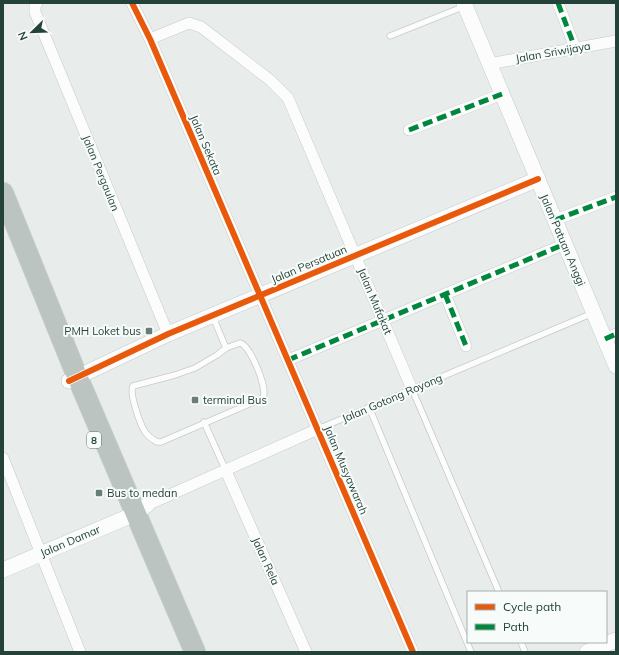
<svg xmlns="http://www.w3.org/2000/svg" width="619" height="655" viewBox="0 0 619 655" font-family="Mulish,sans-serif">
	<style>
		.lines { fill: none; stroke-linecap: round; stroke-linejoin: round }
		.lane-casing { stroke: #c5cac8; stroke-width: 7 }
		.street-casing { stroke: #c5cac8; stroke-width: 12 }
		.secondary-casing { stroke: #c3cbc8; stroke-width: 16 }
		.highway-casing { stroke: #c3ccc9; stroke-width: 22 }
		.lane { stroke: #fcfcfc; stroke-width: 5.5 }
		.street { stroke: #fcfcfc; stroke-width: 11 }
		.secondary { stroke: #fcfcfc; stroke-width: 15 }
		.highway { stroke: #bcc4c2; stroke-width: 20 }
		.quiet { stroke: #00873e; stroke-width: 5; stroke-dasharray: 10 5; stroke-linecap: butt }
		.cycleway-casing { stroke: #f7fbf9; stroke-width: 8 }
		.cycleway { stroke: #e8590c; stroke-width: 6 }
		.poi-dot { fill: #697e78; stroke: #f7fbf9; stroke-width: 1.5 }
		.labels { text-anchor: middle; stroke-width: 4; stroke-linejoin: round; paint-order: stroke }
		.shield { fill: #f7fbf9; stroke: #637a73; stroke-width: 1 }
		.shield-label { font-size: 10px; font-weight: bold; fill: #24423a }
		.street-label { font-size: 11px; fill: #24423a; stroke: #f7fbf9 }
		.poi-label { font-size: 11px; fill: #24423a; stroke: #f7fbf9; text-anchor: start }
	</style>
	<rect width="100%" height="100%" fill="#e8edeb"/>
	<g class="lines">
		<defs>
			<g id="lane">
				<polyline points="390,36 465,6"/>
				<polyline points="213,317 226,348"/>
				<path d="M 240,343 C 250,345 268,388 263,398 L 161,442 L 157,442 C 153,440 148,436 145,432 C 140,424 129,393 133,386 L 175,375 L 195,368 L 217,355 L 226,348 Z"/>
				<polyline points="412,389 499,592"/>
				<polyline points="369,407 471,652"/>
				<polyline points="204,422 226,471"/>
				<polyline points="318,429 593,313"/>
				<polyline points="521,642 525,652"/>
			</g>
			<g id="street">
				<polyline points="37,3 35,6 35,12 168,334"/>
				<polyline points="132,3 150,39 413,652"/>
				<polyline points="558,3 575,48"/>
				<polyline points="150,39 189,23 201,27 270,80 288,98 412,389"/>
				<polyline points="489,64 616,41"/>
				<polyline points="409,130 502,94"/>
				<polyline points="555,220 616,197"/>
				<polyline points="445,294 466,346"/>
				<polyline points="605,339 616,334"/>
				<polyline points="288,360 565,244"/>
				<polyline points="3,458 80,652"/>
				<polyline points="226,471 306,652"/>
				<polyline points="147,505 318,429"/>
			</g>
			<g id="secondary">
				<polyline points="464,3 616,366"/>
				<polyline points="69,381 168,334 538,179"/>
				<polyline points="3,570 137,513 147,505"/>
				<polyline points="587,652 616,640"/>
			</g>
			<polyline id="highway" points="3,193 77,376 195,652"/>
		</defs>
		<!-- lane casing -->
		<use href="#lane" class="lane-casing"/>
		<!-- street casing -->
		<use href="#street" class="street-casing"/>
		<!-- secondary casing -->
		<use href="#secondary" class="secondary-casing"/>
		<!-- highway casing -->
		<use href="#highway" class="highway-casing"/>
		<!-- lane -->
		<use href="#lane" class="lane"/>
		<!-- street -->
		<use href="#street" class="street"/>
		<!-- secondary -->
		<use href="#secondary" class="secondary"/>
		<!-- highway -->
		<use href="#highway" class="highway"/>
		<!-- quiet -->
		<g class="quiet">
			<polyline points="558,3 575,48"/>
			<polyline points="409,130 502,94"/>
			<polyline points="555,220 616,197"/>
			<polyline points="445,294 466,346"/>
			<polyline points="605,339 616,334"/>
			<polyline points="288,360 565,244"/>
		</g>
		<defs>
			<g id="cycleway">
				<polyline points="132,3 150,39 413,652"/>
				<polyline points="69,381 168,334 538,179"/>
			</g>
		</defs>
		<!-- cycleway casing -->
		<use href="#cycleway" class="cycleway-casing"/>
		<!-- cycleway -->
		<use href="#cycleway" class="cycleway"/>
	</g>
	<!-- markers -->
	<g class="poi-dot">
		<rect x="145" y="327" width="8" height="8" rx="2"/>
		<rect x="191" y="396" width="8" height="8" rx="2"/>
		<rect x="95" y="489" width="8" height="8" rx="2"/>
	</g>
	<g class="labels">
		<!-- shield labels -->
		<rect class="shield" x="87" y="432" width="14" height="16" rx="3"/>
		<g class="shield-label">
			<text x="94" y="444">8</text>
		</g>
		<!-- street labels -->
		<g class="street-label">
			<text transform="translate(553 52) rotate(-10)" y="4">Jalan Sriwijaya</text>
			<text transform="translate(206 145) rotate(67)" y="4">Jalan Sekata</text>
			<text transform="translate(101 173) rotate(68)" y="4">Jalan Pergaulan</text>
			<text transform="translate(563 240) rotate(67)" y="4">Jalan Patuan Anggi</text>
			<text transform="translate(309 264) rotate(-23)" y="4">Jalan Persatuan</text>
			<text transform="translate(375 301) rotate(67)" y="4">Jalan Mufakat</text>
			<text transform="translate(392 398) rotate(-23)" y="4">Jalan Gotong Royong</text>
			<text transform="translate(346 470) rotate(67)" y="4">Jalan Musyawarah</text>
			<text transform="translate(70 541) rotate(-23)" y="4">Jalan Damar</text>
			<text transform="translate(266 561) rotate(66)" y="4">Jalan Rela</text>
		</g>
		<!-- poi labels -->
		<g class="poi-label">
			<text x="141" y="335" text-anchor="end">PMH Loket bus</text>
			<text x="203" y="404">terminal Bus</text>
			<text x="107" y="497">Bus to medan</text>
		</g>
	</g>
	<!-- border -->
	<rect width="619" height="655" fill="none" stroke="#24423a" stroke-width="8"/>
	<!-- legend -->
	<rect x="467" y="591" width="140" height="52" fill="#f7fbf9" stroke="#a3b1ad"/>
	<rect x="475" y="604" width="20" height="6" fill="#e8590c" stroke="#a3b1ad"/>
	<text x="503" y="611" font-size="12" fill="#24423a">Cycle path</text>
	<rect x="475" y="624" width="20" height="6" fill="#00873e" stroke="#a3b1ad"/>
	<text x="503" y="631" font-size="12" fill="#24423a">Path</text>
	<!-- north arrow -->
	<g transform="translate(32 32) rotate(247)" stroke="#f7fbf9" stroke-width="3" paint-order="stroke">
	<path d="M0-3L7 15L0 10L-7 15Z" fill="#24423a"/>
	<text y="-6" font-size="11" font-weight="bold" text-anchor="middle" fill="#24423a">N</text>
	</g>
</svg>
